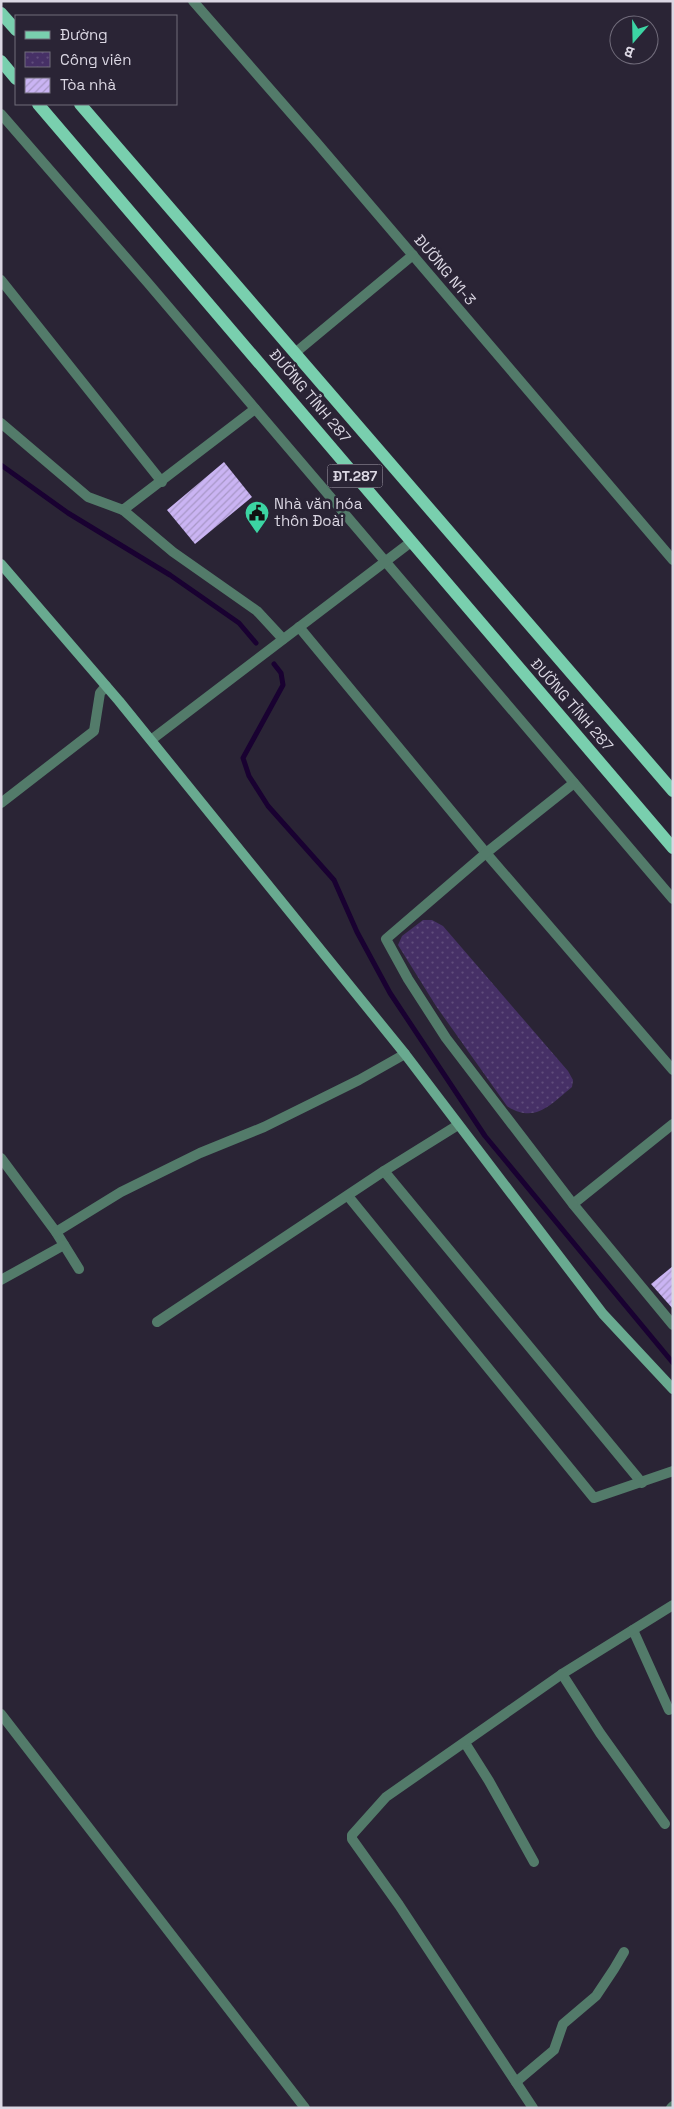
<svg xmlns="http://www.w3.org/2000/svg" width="674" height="2109" viewBox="0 0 674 2109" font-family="'Space Grotesk',sans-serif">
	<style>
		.park { fill: url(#park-dots) }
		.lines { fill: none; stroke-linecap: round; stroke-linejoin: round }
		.stream { stroke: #190131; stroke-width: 5 }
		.building { fill: url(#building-hatch) }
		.street { stroke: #537b6a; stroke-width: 10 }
		.secondary { stroke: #69aa90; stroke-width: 10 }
		.primary { stroke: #79cfae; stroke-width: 12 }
		.labels { text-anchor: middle; stroke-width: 5; stroke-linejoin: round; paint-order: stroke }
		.shield { fill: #2a2435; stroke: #a6a1af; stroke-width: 1 }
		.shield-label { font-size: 14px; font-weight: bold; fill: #dbd7e3 }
		.street-label { font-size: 15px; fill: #dbd7e3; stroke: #2a2435 }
		.poi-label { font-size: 15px; fill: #dbd7e3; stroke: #2a2435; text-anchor: start }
	</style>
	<defs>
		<pattern id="park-dots" width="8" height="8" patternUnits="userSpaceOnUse" patternTransform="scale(1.25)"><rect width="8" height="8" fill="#463066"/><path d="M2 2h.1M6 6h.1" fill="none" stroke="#604d7c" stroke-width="1.8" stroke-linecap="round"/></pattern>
		<pattern id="building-hatch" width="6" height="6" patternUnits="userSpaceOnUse" patternTransform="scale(1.25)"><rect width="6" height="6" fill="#cab4f3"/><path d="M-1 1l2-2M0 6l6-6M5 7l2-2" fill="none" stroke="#a897c7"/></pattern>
	</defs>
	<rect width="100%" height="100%" fill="#2a2435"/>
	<!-- park -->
	<path class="park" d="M 423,920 L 432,920 L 443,926 L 568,1071 L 573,1080 L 572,1087 C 550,1105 535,1124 507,1106 L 436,1006 L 398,945 L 402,936 Z"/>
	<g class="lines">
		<!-- stream -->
		<g class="stream">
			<polyline points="1,465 68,513 170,575 239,623 256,643"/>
			<polyline points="274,664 281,673 283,685 243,758 249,776 268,806 334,880 357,932 390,993 485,1136 673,1363"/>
		</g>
	</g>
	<!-- building -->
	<g class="building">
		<polygon points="224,462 252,497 195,544 167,510"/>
		<polygon points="673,1266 673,1309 651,1284"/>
	</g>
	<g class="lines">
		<!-- street -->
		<g class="street">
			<polyline points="193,1 317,143 673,560"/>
			<polyline points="1,114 148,283 673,899"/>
			<polyline points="1,280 162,482"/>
			<polyline points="295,353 413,255"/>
			<polyline points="1,423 88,497 123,510 255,409"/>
			<polyline points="123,510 173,552 257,611 283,639"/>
			<polyline points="299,627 486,853 673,1070"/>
			<polyline points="151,740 411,542"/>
			<polyline points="1,803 94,731 100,693 106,686"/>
			<polyline points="673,1124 573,1204 673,1325"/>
			<polyline points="1,1158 56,1232 79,1269"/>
			<polyline points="384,1171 642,1483"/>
			<polyline points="348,1196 594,1498 673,1471"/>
			<polyline points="573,1204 446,1038 408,979 386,939 486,853 574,783"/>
			<polyline points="56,1232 121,1192 200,1153 264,1127 359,1080 405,1054"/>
			<polyline points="1,1280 64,1245"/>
			<polyline points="157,1322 384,1171 458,1125"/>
			<polyline points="633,1630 669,1710"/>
			<polyline points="562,1674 600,1733 665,1824"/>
			<polyline points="1,1714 305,2108"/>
			<polyline points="465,1743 489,1781 534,1862"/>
			<polyline points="516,2082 554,2050 563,2024 596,1996 614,1969 624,1952"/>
			<polyline points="533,2108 399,1905 352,1839 352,1835 386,1797 562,1674 673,1605"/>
			<polyline points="671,2108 673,2106"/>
		</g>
		<!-- secondary -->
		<polyline class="secondary" points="1,564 119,701 405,1054 603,1314 673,1389"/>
		<!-- primary -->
		<g class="primary">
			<polyline points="1,13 16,30"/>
			<polyline points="1,61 16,79"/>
			<polyline points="38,104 673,848"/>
			<polyline points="80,104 673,791"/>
		</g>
	</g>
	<!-- icons -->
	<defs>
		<symbol id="civic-pin" viewBox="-11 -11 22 30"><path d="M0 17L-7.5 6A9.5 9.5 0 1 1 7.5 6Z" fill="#3cd4a3" stroke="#2a2435"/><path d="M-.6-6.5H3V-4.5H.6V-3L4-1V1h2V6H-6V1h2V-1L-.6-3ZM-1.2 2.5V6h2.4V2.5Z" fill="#111"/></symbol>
	</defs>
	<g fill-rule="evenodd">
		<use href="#civic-pin" x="243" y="499" width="28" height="38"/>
	</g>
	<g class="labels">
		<!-- shield labels -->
		<rect class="shield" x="327.5" y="464.5" width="55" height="23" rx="4"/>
		<g class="shield-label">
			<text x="355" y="481">ĐT.287</text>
		</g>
		<!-- street labels -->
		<g class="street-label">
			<text transform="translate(445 270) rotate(50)" y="5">ĐƯỜNG N1-3</text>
			<text transform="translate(310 396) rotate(50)" y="5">ĐƯỜNG TỈNH 287</text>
			<text transform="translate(572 705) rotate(49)" y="5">ĐƯỜNG TỈNH 287</text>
		</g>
		<!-- poi labels -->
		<g class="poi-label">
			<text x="274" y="509">Nhà văn hóa<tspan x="274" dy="17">thôn Đoài</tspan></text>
		</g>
	</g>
	<!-- border -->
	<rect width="674" height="2109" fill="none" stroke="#dbd7e3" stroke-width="5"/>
	<!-- legend -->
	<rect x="15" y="15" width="162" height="90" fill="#2a2435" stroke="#716c7b"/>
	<rect x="25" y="31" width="25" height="8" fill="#79cfae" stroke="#716c7b"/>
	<text x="60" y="40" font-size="15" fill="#dbd7e3">Đường</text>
	<rect x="25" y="52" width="25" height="15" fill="url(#park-dots)" stroke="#716c7b"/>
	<text x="60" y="65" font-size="15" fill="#dbd7e3">Công viên</text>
	<rect x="25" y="78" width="25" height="15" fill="url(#building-hatch)" stroke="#716c7b"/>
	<text x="60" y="90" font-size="15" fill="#dbd7e3">Tòa nhà</text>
	<!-- north arrow -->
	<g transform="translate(634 40) rotate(200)"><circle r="24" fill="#2a2435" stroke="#716c7b"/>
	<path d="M0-4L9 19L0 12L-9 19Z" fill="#3cd4a3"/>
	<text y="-8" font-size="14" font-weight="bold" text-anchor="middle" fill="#dbd7e3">B</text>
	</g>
</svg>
